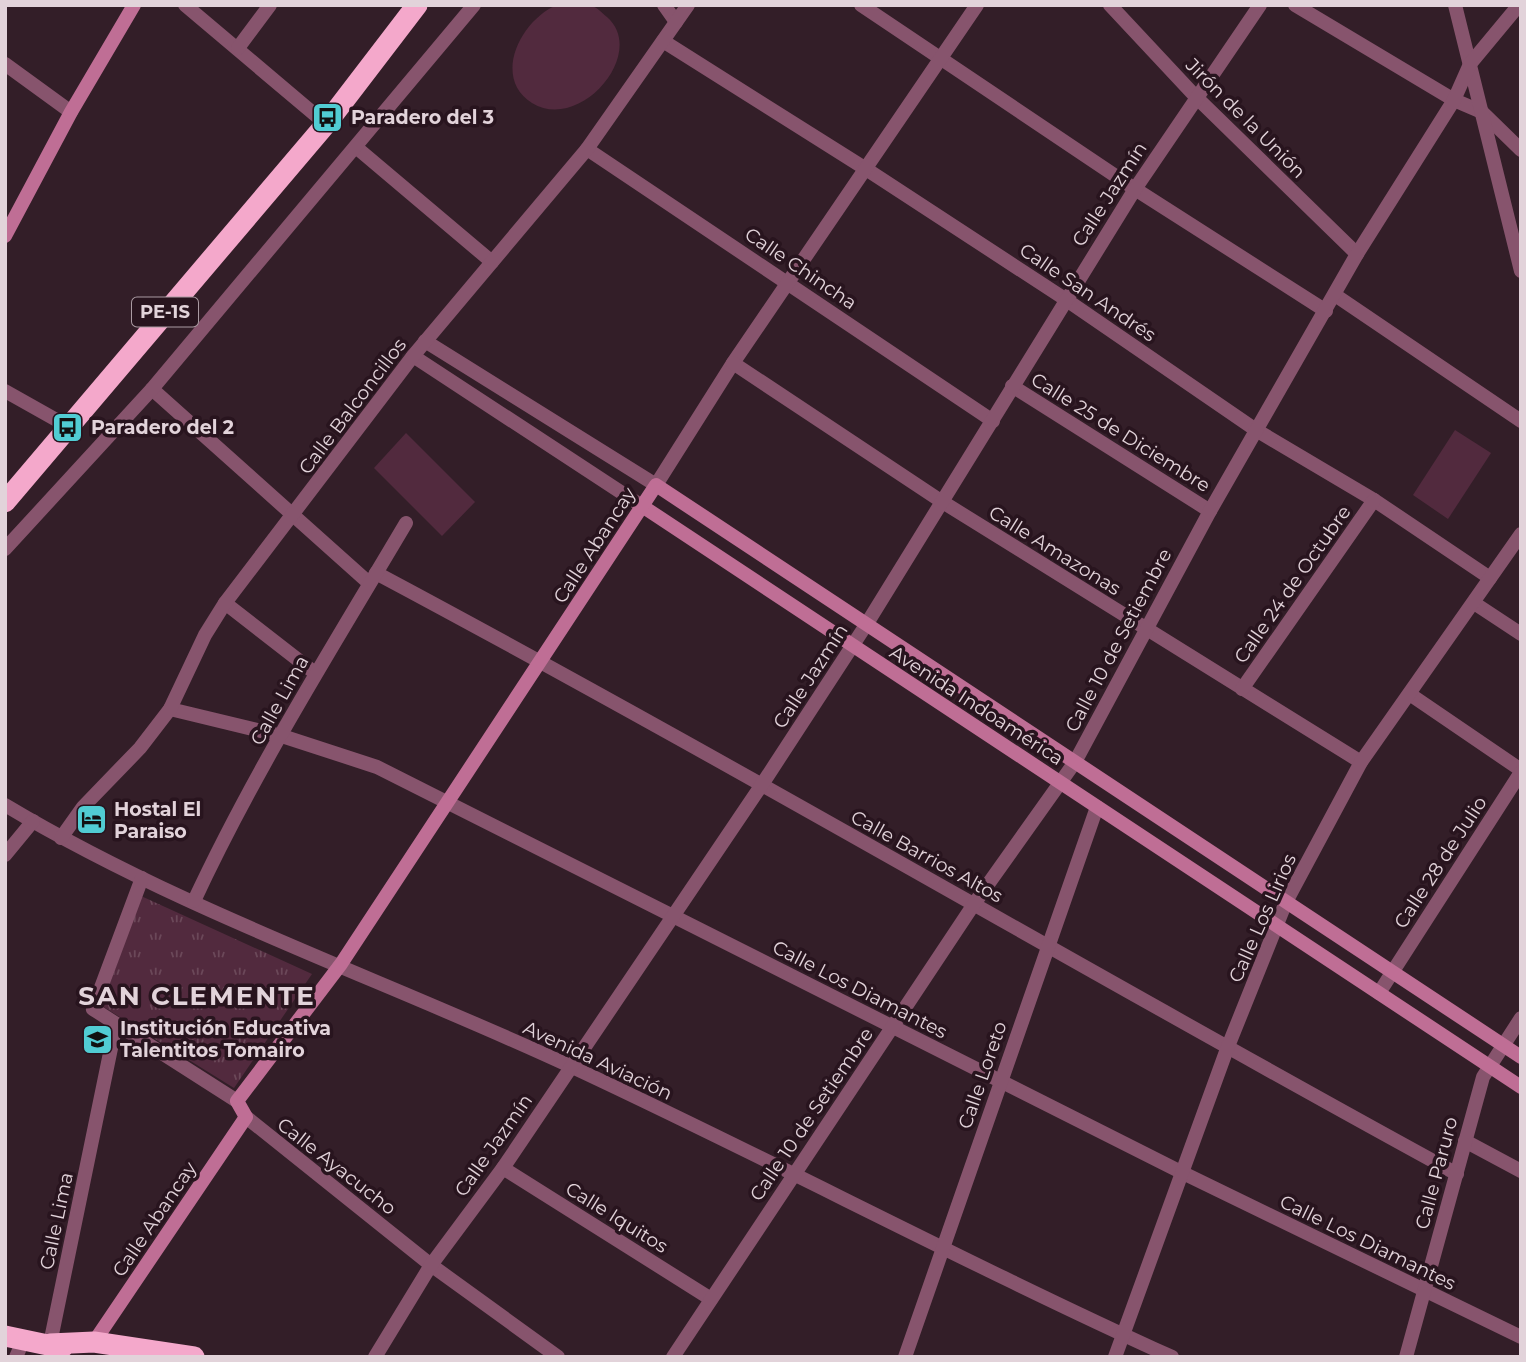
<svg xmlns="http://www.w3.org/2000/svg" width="1526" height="1362" viewBox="0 0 1526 1362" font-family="Montserrat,sans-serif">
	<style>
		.park { fill: url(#park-tufts) }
		.pitch { fill: #522a3e }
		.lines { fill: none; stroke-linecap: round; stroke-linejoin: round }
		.street { stroke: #87546d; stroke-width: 14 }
		.secondary { stroke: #bf6e95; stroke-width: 14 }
		.highway { stroke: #f4a8cb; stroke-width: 21 }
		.labels { text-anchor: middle; stroke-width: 7; stroke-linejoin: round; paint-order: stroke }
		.shield { fill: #28141e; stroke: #aa9aa2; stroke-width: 2 }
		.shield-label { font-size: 18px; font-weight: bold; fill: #e2d3da }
		.poi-label { font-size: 19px; font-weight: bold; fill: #e2d3da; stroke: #28141e; text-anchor: start }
		.street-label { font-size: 19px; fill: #e2d3da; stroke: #28141e }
		.district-label { font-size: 26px; font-weight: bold; letter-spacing: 2px; fill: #e2d3da; stroke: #28141e }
	</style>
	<defs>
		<pattern id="park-tufts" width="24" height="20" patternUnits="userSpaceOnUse" patternTransform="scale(1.75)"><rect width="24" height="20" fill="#522a3e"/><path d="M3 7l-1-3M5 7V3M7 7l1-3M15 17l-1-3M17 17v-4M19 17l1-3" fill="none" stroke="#6b4859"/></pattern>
	</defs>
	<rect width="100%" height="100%" fill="#331e28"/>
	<!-- park -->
	<polygon class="park" points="141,896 312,974 234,1088 102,1006"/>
	<!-- pitch -->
	<g class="pitch">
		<path d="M 557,5 C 568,5 580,3 590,5 C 597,7 602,13 607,17 C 648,53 580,133 532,103 C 491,77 522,19 557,5 Z"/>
		<polygon points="1455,430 1491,453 1448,519 1413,495"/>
		<polygon points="406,433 475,502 442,536 374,468"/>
	</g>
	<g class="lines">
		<!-- street -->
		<g class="street">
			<polyline points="185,5 326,124"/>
			<polyline points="664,5 676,22"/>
			<polyline points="861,5 1135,189 1326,311"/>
			<polyline points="1110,5 1196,97 1357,254"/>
			<polyline points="1295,5 1454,100 1482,112 1521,150"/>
			<polyline points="1455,5 1521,271"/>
			<polyline points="663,41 866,169 1065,299 1256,430 1374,500 1490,578"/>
			<polyline points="238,48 270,5"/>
			<polyline points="5,64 71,112"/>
			<polyline points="357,148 492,262"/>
			<polyline points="587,149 993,421"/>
			<polyline points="1335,295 1521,421"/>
			<polyline points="425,341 656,485 733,363 977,5"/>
			<polyline points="413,356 642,506"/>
			<polyline points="733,363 941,501 1361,762"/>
			<polyline points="1012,386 1210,511"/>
			<polyline points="152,389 369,583"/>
			<polyline points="5,391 69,427"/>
			<polyline points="5,549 152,389 474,5"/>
			<path d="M 376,573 C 740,767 1095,977 1457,1174"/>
			<polyline points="225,603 315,673"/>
			<polyline points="1474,603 1521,634"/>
			<polyline points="1242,689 1374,500"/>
			<polyline points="1411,695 1521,770"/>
			<polyline points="170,709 282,736 377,767 1183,1173 1521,1337"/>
			<path d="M 5,805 C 182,911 383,979 570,1066 C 772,1160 969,1265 1172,1357"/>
			<polyline points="61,838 83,807 140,748 170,709 205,635 225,603 413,356 587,149 688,5"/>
			<polyline points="5,855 33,821"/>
			<polyline points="142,878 93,1009 237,1101"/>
			<path d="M 194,901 C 255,770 332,648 406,523"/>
			<polyline points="1379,993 1521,772"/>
			<polyline points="246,1117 431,1265 558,1357"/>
			<polyline points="1465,1141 1521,1171"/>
			<polyline points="503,1168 711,1299"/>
			<polyline points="50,1344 116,1024"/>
			<polyline points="16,1357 24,1339"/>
			<polyline points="375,1357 431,1265 503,1168 761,786 866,625 1135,189 1260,5"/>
			<polyline points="673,1357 974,904 1075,762 1210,511 1357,254 1454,100 1470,64 1519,5"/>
			<polyline points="905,1357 1097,807"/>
			<polyline points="1115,1357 1227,1049 1286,902 1361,762 1521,534"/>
			<polyline points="1406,1357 1483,1077 1521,1018"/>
		</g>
		<!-- secondary -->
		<g class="secondary">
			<polyline points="5,236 71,112 134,5"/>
			<polyline points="642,506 1521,1087"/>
			<polyline points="94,1342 246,1117 237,1101 341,964 656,485 1521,1057"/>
		</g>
		<!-- highway -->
		<g class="highway">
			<polyline points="5,502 326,124 417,5"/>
			<polyline points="5,1336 62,1348"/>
			<polyline points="50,1344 94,1342 194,1357"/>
		</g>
	</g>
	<!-- icons -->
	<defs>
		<symbol id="bus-square" viewBox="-11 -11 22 22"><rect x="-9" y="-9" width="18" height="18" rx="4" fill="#51ccd3" stroke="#28141e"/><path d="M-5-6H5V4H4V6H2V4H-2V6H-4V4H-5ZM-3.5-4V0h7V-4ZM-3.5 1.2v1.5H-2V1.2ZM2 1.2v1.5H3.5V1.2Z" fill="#111"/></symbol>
		<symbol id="hotel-square" viewBox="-11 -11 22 22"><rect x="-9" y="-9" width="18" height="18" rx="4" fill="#51ccd3" stroke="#28141e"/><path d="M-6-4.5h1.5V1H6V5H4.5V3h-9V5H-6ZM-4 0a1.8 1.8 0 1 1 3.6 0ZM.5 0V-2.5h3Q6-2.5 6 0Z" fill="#111"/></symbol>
		<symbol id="school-square" viewBox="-11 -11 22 22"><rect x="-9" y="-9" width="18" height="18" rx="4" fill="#51ccd3" stroke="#28141e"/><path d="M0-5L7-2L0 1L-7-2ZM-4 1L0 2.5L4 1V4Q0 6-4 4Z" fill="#111"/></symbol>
	</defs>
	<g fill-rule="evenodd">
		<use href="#bus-square" x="310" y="100" width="35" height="35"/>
		<use href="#bus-square" x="50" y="410" width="35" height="35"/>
		<use href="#hotel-square" x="74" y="802" width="35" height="35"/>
		<use href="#school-square" x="80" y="1022" width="35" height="35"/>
	</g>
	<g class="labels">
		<!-- shield labels -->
		<rect class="shield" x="132" y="297.5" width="66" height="29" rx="5"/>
		<g class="shield-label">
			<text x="165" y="318">PE-1S</text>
		</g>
		<!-- poi labels -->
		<g class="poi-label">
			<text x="351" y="124">Paradero del 3</text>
			<text x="91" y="434">Paradero del 2</text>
			<text x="114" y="816">Hostal El<tspan x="114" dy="22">Paraiso</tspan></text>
			<text x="120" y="1035">Institución Educativa<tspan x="120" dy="22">Talentitos Tomairo</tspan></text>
		</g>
		<!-- street labels -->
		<g class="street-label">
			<text transform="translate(1246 118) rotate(45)" y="7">Jirón de la Unión</text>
			<text transform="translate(1109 194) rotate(-57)" y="7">Calle Jazmín</text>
			<text transform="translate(801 268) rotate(34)" y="7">Calle Chincha</text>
			<text transform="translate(1088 292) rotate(34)" y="7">Calle San Andrés</text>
			<text transform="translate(352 406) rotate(-53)" y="7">Calle Balconcillos</text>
			<text transform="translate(1121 432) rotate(32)" y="7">Calle 25 de Diciembre</text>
			<text transform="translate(594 545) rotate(-57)" y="7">Calle Abancay</text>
			<text transform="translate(1055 550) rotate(32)" y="7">Calle Amazonas</text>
			<text transform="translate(1292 584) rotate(-55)" y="7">Calle 24 de Octubre</text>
			<text transform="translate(1118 640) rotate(-62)" y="7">Calle 10 de Setiembre</text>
			<text transform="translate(810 676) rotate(-57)" y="7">Calle Jazmín</text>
			<text transform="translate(279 700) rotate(-61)" y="7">Calle Lima</text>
			<text transform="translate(977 705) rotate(33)" y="7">Avenida Indoamérica</text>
			<text transform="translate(927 856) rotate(29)" y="7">Calle Barrios Altos</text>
			<text transform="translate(1440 862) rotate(-57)" y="7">Calle 28 de Julio</text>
			<text transform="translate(1262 918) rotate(-66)" y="7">Calle Los Lirios</text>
			<text transform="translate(860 989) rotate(27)" y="7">Calle Los Diamantes</text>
			<text transform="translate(598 1060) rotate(25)" y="7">Avenida Aviación</text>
			<text transform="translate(982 1075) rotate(-71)" y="7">Calle Loreto</text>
			<text transform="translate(811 1114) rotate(-56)" y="7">Calle 10 de Setiembre</text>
			<text transform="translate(493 1145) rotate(-55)" y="7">Calle Jazmín</text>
			<text transform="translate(337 1166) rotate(38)" y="7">Calle Ayacucho</text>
			<text transform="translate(1436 1173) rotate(-75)" y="7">Calle Paruro</text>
			<text transform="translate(617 1217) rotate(32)" y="7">Calle Iquitos</text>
			<text transform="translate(154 1219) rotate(-56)" y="7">Calle Abancay</text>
			<text transform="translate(56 1221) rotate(-78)" y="7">Calle Lima</text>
			<text transform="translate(1368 1242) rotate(26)" y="7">Calle Los Diamantes</text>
		</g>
		<!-- district labels -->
		<g class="district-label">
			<text x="197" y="1005">SAN CLEMENTE</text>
		</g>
	</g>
	<!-- border -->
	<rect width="1526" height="1362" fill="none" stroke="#e2d3da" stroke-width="14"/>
</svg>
